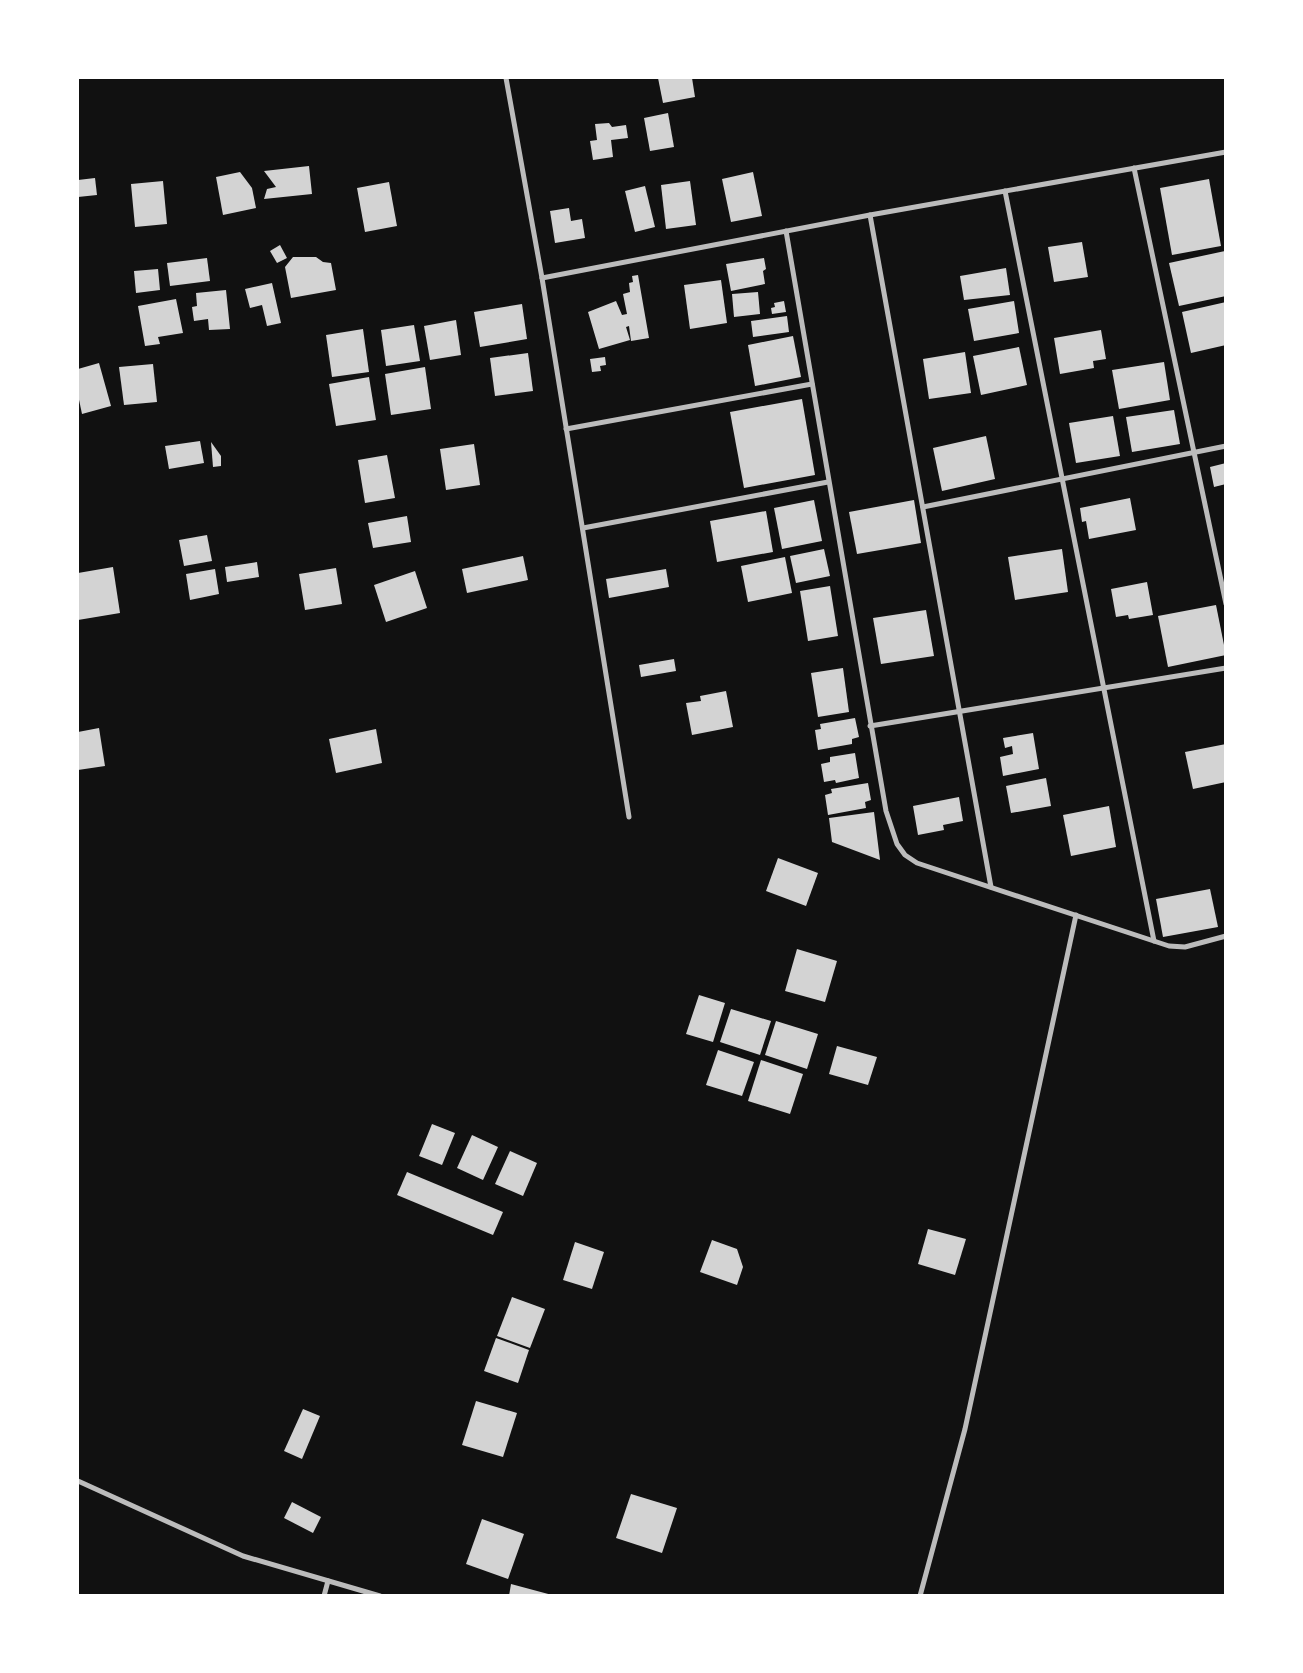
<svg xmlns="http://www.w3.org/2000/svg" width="1303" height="1673" viewBox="0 0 1303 1673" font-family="Figtree,sans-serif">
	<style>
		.building { fill: #d3d3d3 }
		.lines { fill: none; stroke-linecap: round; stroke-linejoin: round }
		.minor { stroke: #bcbcbc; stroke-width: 5 }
	</style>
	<rect width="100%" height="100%" fill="#111"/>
	<!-- building -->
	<g class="building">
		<polygon points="658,78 692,78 695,97 663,103"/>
		<polygon points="668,113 674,147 650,151 644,118"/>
		<polygon points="609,123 612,127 626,125 628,138 611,140 613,157 593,160 590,141 597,140 595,124"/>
		<polygon points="309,166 312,194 264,199 267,189 276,187 264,171"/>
		<polygon points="240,172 252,188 256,208 223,215 216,177"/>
		<polygon points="753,172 762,216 731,222 722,179"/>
		<polygon points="95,178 97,195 78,197 78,180"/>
		<polygon points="1209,179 1221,246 1172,255 1160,188"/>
		<polygon points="163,181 167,224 135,227 131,184"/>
		<polygon points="690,181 696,225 666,229 661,185"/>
		<polygon points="389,182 397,226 365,232 357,188"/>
		<polygon points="645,186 655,227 635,232 625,191"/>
		<polygon points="569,208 571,221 582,219 585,238 555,243 550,211"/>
		<polygon points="1082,242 1088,277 1054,282 1048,247"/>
		<polygon points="280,245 287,258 277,263 270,251"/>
		<polygon points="1225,251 1226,296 1179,306 1169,263"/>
		<polygon points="293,257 316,257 323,262 331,263 336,290 291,298 285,267"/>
		<polygon points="207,258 210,281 170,286 167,263"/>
		<polygon points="764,258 766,269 763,271 765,284 731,291 726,264"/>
		<polygon points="1006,268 1010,295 964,300 960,276"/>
		<polygon points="158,269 160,290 136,293 134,271"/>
		<polygon points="638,275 649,338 631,341 629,326 626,327 630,340 599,349 588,312 616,301 622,315 627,314 623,294 630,292 629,283 633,282 632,276"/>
		<polygon points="721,280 727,323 690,329 684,285"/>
		<polygon points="272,283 281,323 267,326 262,305 250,308 245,289"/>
		<polygon points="226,290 230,329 209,330 208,319 194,321 192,307 197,306 196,293"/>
		<polygon points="758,292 760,314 734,317 732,294"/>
		<polygon points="176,299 183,333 158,337 160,344 145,346 138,306"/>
		<polygon points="784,301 786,312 772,314 771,308 775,307 774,303"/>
		<polygon points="1014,301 1019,333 974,341 968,309"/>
		<polygon points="1226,302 1226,345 1191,353 1182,312"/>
		<polygon points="522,304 527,339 480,347 474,312"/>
		<polygon points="787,316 789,332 753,337 751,321"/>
		<polygon points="456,320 461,355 430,360 424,326"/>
		<polygon points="414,325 420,361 386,366 381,330"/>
		<polygon points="363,329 369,372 332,377 326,335"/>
		<polygon points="1101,330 1106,359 1093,361 1094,368 1060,374 1054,338"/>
		<polygon points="793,336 801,377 755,386 748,345"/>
		<polygon points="1019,347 1027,385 981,395 973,356"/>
		<polygon points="965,352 971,393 929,399 923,359"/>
		<polygon points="528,353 533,391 495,396 490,358"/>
		<polygon points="605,357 606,365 600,366 601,371 592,372 590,359"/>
		<polygon points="1164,362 1170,400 1119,409 1112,370"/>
		<polygon points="99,363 111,406 82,414 78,395 78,369"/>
		<polygon points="153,364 157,402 124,405 119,367"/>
		<polygon points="425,367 431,409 391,415 385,374"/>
		<polygon points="369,377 376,420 336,426 329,384"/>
		<polygon points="802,399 815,475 744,488 730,412"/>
		<polygon points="1174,410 1180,444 1132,452 1126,417"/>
		<polygon points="1113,416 1120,456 1076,463 1069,423"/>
		<polygon points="986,436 995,479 942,491 933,448"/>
		<polygon points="200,441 204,463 169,469 165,446"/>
		<polygon points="211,442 221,456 221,466 213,467"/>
		<polygon points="474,444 480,485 446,490 440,449"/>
		<polygon points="387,455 395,498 365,503 358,460"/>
		<polygon points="1226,463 1226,484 1214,487 1210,467"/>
		<polygon points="1130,498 1136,530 1089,539 1086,521 1082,522 1080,508"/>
		<polygon points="814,500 822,541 782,549 774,508"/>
		<polygon points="914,500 921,543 857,554 849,512"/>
		<polygon points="766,511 773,552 717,562 710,521"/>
		<polygon points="407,516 411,542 373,548 368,523"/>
		<polygon points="207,535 212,561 184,566 179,540"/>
		<polygon points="824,549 830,576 796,583 790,556"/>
		<polygon points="1062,549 1068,592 1015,600 1008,557"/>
		<polygon points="523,556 528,580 467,593 462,569"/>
		<polygon points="785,557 792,593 748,602 741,566"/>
		<polygon points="257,562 259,577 227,582 225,567"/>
		<polygon points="113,567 120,613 78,620 78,573"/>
		<polygon points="336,568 342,604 305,610 299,574"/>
		<polygon points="215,569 219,594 190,600 186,574"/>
		<polygon points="666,569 669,587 609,598 606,579"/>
		<polygon points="415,571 427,608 386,622 374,585"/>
		<polygon points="1147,582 1153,615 1129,619 1128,615 1116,617 1111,589"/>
		<polygon points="830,586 838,636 808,641 800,591"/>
		<polygon points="1216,605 1226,655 1168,667 1158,616"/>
		<polygon points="926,610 934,656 881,664 873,618"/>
		<polygon points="674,659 676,671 641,677 639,665"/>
		<polygon points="843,668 849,712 818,717 811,673"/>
		<polygon points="726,691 733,727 692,735 686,703 701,701 700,696"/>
		<polygon points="855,718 859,737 852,739 852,744 818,750 815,730 821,729 820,724"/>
		<polygon points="99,728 105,766 78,770 78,732"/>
		<polygon points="376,729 382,763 336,773 329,739"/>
		<polygon points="1033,733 1039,769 1003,776 1000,757 1013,754 1012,746 1005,748 1003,738"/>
		<polygon points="1226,744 1226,782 1193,789 1185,752"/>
		<polygon points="855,753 859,778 836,783 835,780 824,782 821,764 830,762 830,757"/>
		<polygon points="1046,778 1051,806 1011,813 1006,786"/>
		<polygon points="868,783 871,800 865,802 866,808 828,815 825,795 832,793 831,789"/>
		<polygon points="959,797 963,821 943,825 944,830 918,835 913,806"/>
		<polygon points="1109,806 1116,847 1071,856 1063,815"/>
		<polygon points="874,812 880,860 832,842 829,818"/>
		<polygon points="778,858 818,873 806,906 766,891"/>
		<polygon points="1210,889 1218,927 1163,937 1156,899"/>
		<polygon points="797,949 837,961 825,1002 785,991"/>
		<polygon points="699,995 725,1003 713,1042 686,1034"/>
		<polygon points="731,1009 771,1021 760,1055 720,1042"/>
		<polygon points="776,1021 818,1034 807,1069 765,1055"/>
		<polygon points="837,1046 877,1057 868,1085 829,1074"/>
		<polygon points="718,1050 754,1062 742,1096 706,1085"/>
		<polygon points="761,1060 803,1074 790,1114 748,1101"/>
		<polygon points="432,1124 455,1133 442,1165 419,1156"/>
		<polygon points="472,1135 498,1147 483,1180 457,1168"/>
		<polygon points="510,1151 537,1163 523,1196 495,1184"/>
		<polygon points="407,1172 503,1212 493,1235 397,1195"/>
		<polygon points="928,1229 966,1239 955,1275 918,1264"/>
		<polygon points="712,1240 737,1249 743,1267 737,1285 700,1272"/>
		<polygon points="575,1242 604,1252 592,1289 563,1280"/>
		<polygon points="512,1297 545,1309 530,1348 497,1336"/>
		<polygon points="496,1338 529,1350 518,1383 484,1371"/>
		<polygon points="476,1401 517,1413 503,1457 462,1445"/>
		<polygon points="303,1409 320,1416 302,1459 284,1451"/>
		<polygon points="631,1494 677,1508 662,1553 616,1538"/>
		<polygon points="292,1502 321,1517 313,1533 284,1518"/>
		<polygon points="482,1519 524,1534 508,1579 466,1564"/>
		<polygon points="511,1584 552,1595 552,1596 509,1596"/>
	</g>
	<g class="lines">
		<!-- minor -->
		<g class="minor">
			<polyline points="506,78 542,278 629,817"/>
			<polyline points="1134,168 1226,604"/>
			<polyline points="1005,191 1154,941"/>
			<polyline points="870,215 991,887"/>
			<polyline points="786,231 886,811 897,844 905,855 917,863 1169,946 1185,947 1226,936"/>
			<polyline points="542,278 870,215 1226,152"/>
			<polyline points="566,429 812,384"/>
			<polyline points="923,507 1226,446"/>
			<polyline points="583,528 828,482"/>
			<polyline points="870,726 1226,668"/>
			<polyline points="78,1481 243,1556 380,1596"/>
			<polyline points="324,1596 328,1581"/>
			<polyline points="920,1596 965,1429 1076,915"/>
		</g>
	</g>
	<!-- border -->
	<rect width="1303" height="1673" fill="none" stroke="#ffffff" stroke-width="158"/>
</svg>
